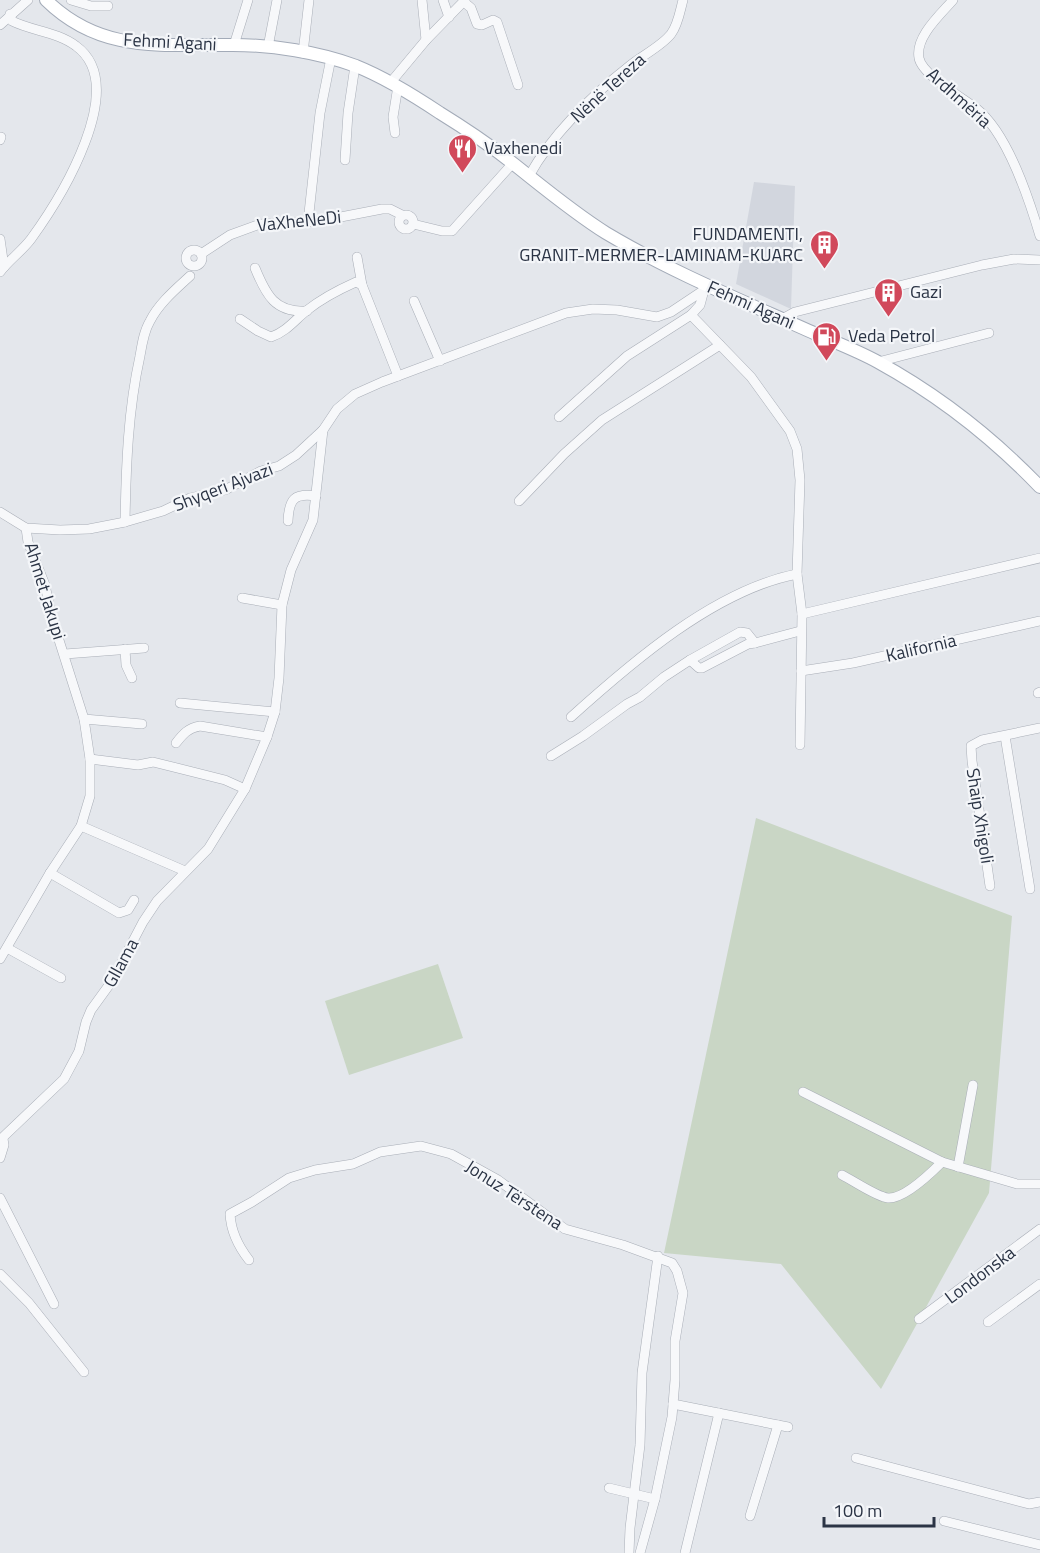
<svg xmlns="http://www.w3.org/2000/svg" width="1040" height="1553" viewBox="0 0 1040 1553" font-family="'Titillium Web',sans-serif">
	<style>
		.built { fill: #d2d6de }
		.green { fill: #c9d6c5 }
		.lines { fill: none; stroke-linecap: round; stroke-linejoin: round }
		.minor-casing { stroke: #a9aeb7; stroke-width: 10 }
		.major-casing { stroke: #a3abb8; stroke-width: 14 }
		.minor { stroke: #f7f8fa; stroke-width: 9 }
		.major { stroke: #fff; stroke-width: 12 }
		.labels { text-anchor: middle; stroke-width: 4.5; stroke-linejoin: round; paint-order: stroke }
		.street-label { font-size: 18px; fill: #2b3445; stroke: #f4f6f9 }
		.poi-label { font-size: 18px; fill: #2b3445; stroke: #f4f6f9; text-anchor: start }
	</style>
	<rect width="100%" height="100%" fill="#e4e7ec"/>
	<!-- built -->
	<polygon class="built" points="754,182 795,186 791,309 736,284"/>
	<!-- green -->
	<g class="green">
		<polygon points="756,818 1012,916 989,1193 881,1389 781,1264 664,1253"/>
		<polygon points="438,964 463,1038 349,1075 325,1001"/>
	</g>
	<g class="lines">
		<defs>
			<g id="minor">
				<polyline points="71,0 91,6 108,6"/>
				<polyline points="422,0 426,40"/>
				<polyline points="443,0 449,17"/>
				<path d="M 953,0 C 940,15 915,37 919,58 C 922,75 963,98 977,109 C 1008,134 1029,199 1040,236"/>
				<polyline points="464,2 471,8 477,24 482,25 493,20 497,22 518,85"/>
				<polyline points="0,25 28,0"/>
				<polyline points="234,45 248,0"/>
				<polyline points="268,47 277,0"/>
				<polyline points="303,53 309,0"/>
				<polyline points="391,82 426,40 465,0"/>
				<polyline points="395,133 393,117 398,86"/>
				<polyline points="0,140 1,137"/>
				<polyline points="345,160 348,113 355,66"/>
				<path d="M 529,176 C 551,136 591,96 627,68 C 639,57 661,47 671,34 C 678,25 680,11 683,0"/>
				<circle cx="406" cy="222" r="7"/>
				<polyline points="308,222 320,113 331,58"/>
				<polyline points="413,224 442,231 452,231 513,163"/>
				<polyline points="0,239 4,267"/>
				<circle cx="194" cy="258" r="8"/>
				<polyline points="201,254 230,235 260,224 320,221 382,209 390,209 402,215"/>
				<polyline points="357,257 362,285"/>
				<path d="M 255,268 C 266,295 275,313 307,311"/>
				<path d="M 0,272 C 9,260 22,251 31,239 C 60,199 131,86 76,46 C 58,32 32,31 12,21 L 10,14"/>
				<polyline points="414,301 440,361"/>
				<polyline points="691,315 751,377 790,431 797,449 800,480 797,574 802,614 800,745"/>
				<polyline points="784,318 795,312 982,265 1014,259 1040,260"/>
				<path d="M 240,319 L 258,331 L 271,337 C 286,332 295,320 306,311 C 321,299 338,290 356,282 L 362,285 L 398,376"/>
				<polyline points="878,362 989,333"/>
				<polyline points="559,417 627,356 691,315 700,305 704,290"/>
				<polyline points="519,501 564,454 602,420 720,345"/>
				<polyline points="0,512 26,528 60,530 89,529 125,522 163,511 190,498 225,490 261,471 279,466 296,455 323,430 337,409 355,394 382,382 566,313 593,309 617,310 657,317 671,312 704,290 707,285"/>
				<path d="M 288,521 C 289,499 294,493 316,496"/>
				<path d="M 125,522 C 126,467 128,410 140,356 C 142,344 144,331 150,321 C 159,303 176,289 190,276"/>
				<polyline points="242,598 282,605"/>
				<polyline points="802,614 1040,558"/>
				<polyline points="125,649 126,665 132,678"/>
				<polyline points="65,654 144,648"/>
				<polyline points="690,660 699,668 702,668 748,644 755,643"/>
				<polyline points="801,671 853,663 1040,621"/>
				<polyline points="1038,693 1040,692"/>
				<polyline points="180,703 275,712"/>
				<path d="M 571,717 C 632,662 715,590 797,574"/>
				<polyline points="84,719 142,724"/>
				<polyline points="1005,736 1030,889"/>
				<path d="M 176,743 C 183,734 188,728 200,726 L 267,737"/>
				<polyline points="551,756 583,736 627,704 640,697 664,677 690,660 740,632 747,633 755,643 800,631"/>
				<polyline points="90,759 138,765 153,762 225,780 245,789"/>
				<polyline points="81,826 185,871"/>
				<polyline points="50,873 119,913 128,910 134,900"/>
				<polyline points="990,886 972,761 971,746 982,740 1040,728"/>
				<polyline points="7,948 61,978"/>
				<polyline points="0,959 50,873 81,826 90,796 90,759 84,719 52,618 45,585 28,542 26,528"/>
				<polyline points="803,1092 942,1162 1017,1184 1040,1184"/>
				<polyline points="0,1140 64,1079 79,1051 86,1022 91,1010 112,981 143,922 157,901 208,849 245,789 267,737 275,712 279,678 282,605 291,570 313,520 323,430"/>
				<polyline points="0,1158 4,1145 3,1139"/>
				<polyline points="958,1167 973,1085"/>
				<path d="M 842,1175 C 854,1181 877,1197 888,1198 C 904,1199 931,1173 942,1162"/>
				<polyline points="0,1198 54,1304"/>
				<path d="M 249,1260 C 238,1246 231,1232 230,1214 L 252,1202 L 289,1178 L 315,1170 L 353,1164 L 380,1152 L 421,1146 L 451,1154 L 498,1180 L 565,1229 L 623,1245 L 672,1263 L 677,1271 L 683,1293 L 675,1341 L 675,1380 L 672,1417 L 655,1499 L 640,1553"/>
				<polyline points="0,1274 29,1303 84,1372"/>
				<polyline points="919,1319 1040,1229"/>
				<polyline points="988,1322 1040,1284"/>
				<polyline points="673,1404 788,1427"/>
				<polyline points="856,1458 1029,1504 1040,1502"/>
				<polyline points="609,1488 655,1499"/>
				<polyline points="750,1516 778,1425"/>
				<polyline points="944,1521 1040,1545"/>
				<polyline points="629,1553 630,1528 640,1445 642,1373 658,1256"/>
				<polyline points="685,1553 719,1413"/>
			</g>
			<path id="major" d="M 46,0 C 101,54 162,44 233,45 C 273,45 318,52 356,66 C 386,78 413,95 440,113 C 466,129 491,146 515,165 C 544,188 574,213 606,233 C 673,273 745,302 816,334 C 837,343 858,351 878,362 C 938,395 993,438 1040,487"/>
		</defs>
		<!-- minor casing -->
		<use href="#minor" class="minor-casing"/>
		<!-- major casing -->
		<use href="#major" class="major-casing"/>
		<!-- minor -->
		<use href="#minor" class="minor"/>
		<!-- major -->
		<use href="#major" class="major"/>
	</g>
	<!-- icons -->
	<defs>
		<symbol id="restaurant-pin" viewBox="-11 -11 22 30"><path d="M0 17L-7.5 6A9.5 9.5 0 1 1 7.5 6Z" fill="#d1495b" stroke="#f4f6f9"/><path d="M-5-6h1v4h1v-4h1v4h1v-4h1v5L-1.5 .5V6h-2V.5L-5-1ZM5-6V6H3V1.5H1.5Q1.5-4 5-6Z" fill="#fff"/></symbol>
		<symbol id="building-pin" viewBox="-11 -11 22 30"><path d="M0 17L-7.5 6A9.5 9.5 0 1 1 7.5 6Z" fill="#d1495b" stroke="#f4f6f9"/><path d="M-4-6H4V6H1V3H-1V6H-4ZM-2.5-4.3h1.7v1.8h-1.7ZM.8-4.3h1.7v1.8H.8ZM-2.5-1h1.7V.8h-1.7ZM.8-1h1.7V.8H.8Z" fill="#fff"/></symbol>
		<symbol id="fuel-pin" viewBox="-11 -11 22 30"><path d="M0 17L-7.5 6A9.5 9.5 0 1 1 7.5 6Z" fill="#d1495b" stroke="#f4f6f9"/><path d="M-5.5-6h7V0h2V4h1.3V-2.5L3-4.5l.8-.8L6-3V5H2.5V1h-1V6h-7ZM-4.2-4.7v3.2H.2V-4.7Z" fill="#fff"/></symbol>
	</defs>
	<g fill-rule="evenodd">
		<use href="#restaurant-pin" x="446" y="132" width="33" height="45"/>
		<use href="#building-pin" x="808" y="228" width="33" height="45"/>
		<use href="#building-pin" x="872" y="276" width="33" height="45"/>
		<use href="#fuel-pin" x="810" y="320" width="33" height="45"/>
	</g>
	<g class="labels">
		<!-- street labels -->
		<g class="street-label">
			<text transform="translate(170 42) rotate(3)" y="6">Fehmi Agani</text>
			<text transform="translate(608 88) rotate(-42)" y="6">Nënë Tereza</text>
			<text transform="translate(959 98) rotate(42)" y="6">Ardhmëria</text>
			<text transform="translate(299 221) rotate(-6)" y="6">VaXheNeDi</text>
			<text transform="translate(751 305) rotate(24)" y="6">Fehmi Agani</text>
			<text transform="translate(223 487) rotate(-21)" y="6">Shyqeri Ajvazi</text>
			<text transform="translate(45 591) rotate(73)" y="6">Ahmet Jakupi</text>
			<text transform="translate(921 648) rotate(-13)" y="6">Kalifornia</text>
			<text transform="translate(980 816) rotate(81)" y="6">Shaip Xhigoli</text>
			<text transform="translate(121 963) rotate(-61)" y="6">Gllama</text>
			<text transform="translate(514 1195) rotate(33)" y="6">Jonuz Tërstena</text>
			<text transform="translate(980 1275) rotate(-37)" y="6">Londonska</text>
		</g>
		<!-- poi labels -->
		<g class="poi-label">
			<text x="484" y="154">Vaxhenedi</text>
			<text x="803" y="240" text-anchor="end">FUNDAMENTI,<tspan x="803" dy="21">GRANIT-MERMER-LAMINAM-KUARC</tspan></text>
			<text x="910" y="298">Gazi</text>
			<text x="848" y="342">Veda Petrol</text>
		</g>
	</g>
	<!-- scale -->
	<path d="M824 1517v9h110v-9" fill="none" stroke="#2b3445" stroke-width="3"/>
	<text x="833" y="1517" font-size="18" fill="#2b3445" stroke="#f4f6f9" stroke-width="4.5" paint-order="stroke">100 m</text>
</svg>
